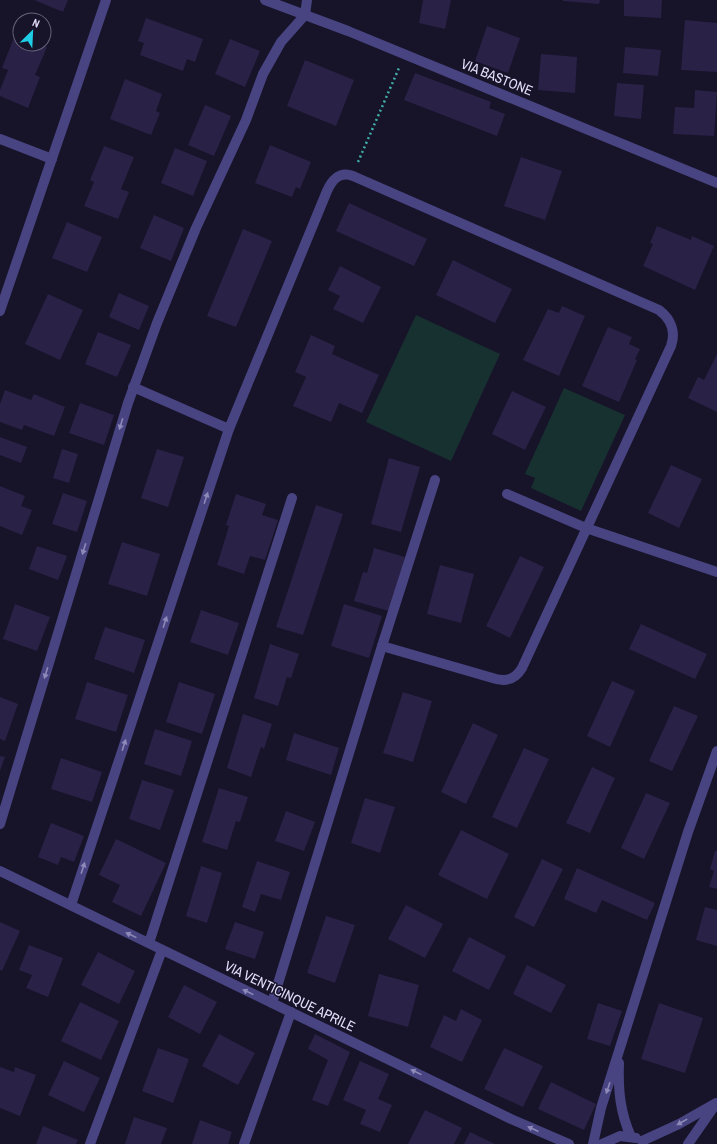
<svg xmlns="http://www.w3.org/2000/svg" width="717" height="1144" viewBox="0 0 717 1144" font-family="'Archivo Narrow',sans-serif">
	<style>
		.green { fill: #173131 }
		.building { fill: #2a2147 }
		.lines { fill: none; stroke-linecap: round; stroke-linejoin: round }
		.path { stroke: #3fafab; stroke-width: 2.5; stroke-dasharray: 2 3; stroke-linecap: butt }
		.lane { stroke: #484482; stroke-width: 10 }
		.street { stroke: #484482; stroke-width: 10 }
		.oneway { fill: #8d89b8 }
		.labels { text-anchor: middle; stroke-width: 3; stroke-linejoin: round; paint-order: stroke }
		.street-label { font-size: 14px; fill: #e2defb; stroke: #171328 }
	</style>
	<rect width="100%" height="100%" fill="#171328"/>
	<!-- green -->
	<g class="green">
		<polygon points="416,315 500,354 451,461 366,422"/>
		<polygon points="564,388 625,415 581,511 531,488 535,478 525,474"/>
	</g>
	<!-- building -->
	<g class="building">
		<polygon points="34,0 68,0 63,12"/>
		<polygon points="423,0 451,0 445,29 419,23"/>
		<polygon points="563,0 600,0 599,4 563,1"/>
		<polygon points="624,0 662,0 661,18 624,16"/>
		<polygon points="146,18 203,39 195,62 187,59 183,71 140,55 144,43 138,41"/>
		<polygon points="685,20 717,23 717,72 681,70"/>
		<polygon points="487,26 520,38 508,73 475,61"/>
		<polygon points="15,35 20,37 20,44 38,44 47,47 35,75 40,77 28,108 0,96 0,90 8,70 2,68"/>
		<polygon points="230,39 260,51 245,87 215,74"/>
		<polygon points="625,47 661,50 658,76 623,73"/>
		<polygon points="541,54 577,57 575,93 538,90"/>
		<polygon points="305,60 354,80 336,126 287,106"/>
		<polygon points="415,73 491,102 489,108 505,114 497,136 404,100"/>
		<polygon points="125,79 162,94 156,111 160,113 151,135 110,119"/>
		<polygon points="617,83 644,85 641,119 614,116"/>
		<polygon points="695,90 717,92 714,136 673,134 675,107 694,108"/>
		<polygon points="205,105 231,116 214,156 188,145"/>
		<polygon points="270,145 311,162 300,189 296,187 292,197 255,183"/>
		<polygon points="104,146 134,157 121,189 129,192 118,219 84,206 94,182 90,180"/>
		<polygon points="175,148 207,161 193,196 161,183"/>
		<polygon points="521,157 562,171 545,220 504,206"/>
		<polygon points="349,203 427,239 414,266 336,231"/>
		<polygon points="154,215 184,228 171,261 140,248"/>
		<polygon points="67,222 102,237 87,272 52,258"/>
		<polygon points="657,226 691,240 692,236 714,246 695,290 643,266 653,244 650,243"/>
		<polygon points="243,229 272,241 236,327 207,316"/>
		<polygon points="453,260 512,289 495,323 436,295"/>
		<polygon points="340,266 381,287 363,323 333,309 340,296 328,290"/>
		<polygon points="119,293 149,306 139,330 109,317"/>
		<polygon points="48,294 83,310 60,360 25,344"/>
		<polygon points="562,306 585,316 559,376 523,360 548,309 559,313"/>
		<polygon points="608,327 632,337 629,344 640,349 635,359 637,360 619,402 582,386"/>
		<polygon points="98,332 131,345 117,377 85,364"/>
		<polygon points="311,335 335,346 332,354 379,375 362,413 339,403 331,422 293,406 306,377 295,372"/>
		<polygon points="717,354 717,412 688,398 698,377 704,380"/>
		<polygon points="5,390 31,400 34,394 65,407 54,436 24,425 22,430 0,422 0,404"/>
		<polygon points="512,391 546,407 525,450 492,434"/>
		<polygon points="80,403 114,415 104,445 69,433"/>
		<polygon points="0,437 27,447 21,463 0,455"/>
		<polygon points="62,449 78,454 69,483 53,478"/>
		<polygon points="157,449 184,457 168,507 141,498"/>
		<polygon points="389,458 420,467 401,532 371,524"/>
		<polygon points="671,465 702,479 679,528 648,513"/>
		<polygon points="0,486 25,496 21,506 32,510 22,535 0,526"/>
		<polygon points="63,493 87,501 77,532 52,524"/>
		<polygon points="236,494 266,504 262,515 278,520 265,560 250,556 244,574 217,565 229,526 226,525"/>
		<polygon points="316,505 343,514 303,635 276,627"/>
		<polygon points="122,542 160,554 147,596 108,584"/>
		<polygon points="37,546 67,556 58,580 29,569"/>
		<polygon points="374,548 405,557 389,611 354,601 363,572 367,573"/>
		<polygon points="520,556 544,567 510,638 486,626"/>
		<polygon points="440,565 474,574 461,623 427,614"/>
		<polygon points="15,604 50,617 37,651 3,639"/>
		<polygon points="344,604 382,616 369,658 331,646"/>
		<polygon points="201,610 239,623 228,655 190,642"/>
		<polygon points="641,624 707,654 695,679 629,649"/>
		<polygon points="105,627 145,640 134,673 94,659"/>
		<polygon points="270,644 299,654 291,678 287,677 278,706 254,698"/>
		<polygon points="612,681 635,691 610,747 587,736"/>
		<polygon points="87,682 128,695 116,732 75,719"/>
		<polygon points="179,682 215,694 202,734 166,722"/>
		<polygon points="403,692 432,701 413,762 383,753"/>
		<polygon points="0,697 18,704 5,741 0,739"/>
		<polygon points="674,706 698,716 672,771 649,761"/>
		<polygon points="243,714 272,724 264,749 261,747 251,777 227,768"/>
		<polygon points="473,723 498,735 466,804 441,792"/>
		<polygon points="155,729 192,741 181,776 144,764"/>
		<polygon points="294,733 339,748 331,775 286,760"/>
		<polygon points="524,748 549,759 517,828 492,817"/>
		<polygon points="0,756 5,757 0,771"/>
		<polygon points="61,758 102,772 92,802 51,789"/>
		<polygon points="592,767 615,778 590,833 566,823"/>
		<polygon points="142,780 174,790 160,830 129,819"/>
		<polygon points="219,788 248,797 240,822 236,821 227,850 202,842"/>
		<polygon points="646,793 670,803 644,859 621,848"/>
		<polygon points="365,798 395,807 380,853 351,843"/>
		<polygon points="286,811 315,822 304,851 275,841"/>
		<polygon points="51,823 84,836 74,862 61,857 58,865 38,857"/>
		<polygon points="461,830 509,854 487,899 438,875"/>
		<polygon points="116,839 166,863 141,916 112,902 120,885 99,875"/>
		<polygon points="715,851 717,851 717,889 709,887 714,871 710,869"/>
		<polygon points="542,859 563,869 534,927 514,917"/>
		<polygon points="257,861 290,872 281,900 261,894 255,912 242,907"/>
		<polygon points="201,866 222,873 207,923 186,916"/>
		<polygon points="577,868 655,903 647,920 602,900 596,913 564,899"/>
		<polygon points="406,905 443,924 425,958 388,939"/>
		<polygon points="705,907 717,910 717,946 696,940"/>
		<polygon points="326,916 355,925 335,983 307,973"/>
		<polygon points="0,922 20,931 2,971 0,970"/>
		<polygon points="235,922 264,932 255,959 225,949"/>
		<polygon points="469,937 506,956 489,990 452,971"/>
		<polygon points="29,945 63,958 48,997 26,988 32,975 19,970"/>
		<polygon points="98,952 135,971 119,1004 81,985"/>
		<polygon points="527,965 566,985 551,1013 513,994"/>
		<polygon points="379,974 419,985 408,1027 368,1016"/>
		<polygon points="184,985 217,1002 200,1034 168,1017"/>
		<polygon points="80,1002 119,1021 101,1060 61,1041"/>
		<polygon points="598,1003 622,1011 610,1046 587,1039"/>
		<polygon points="659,1003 703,1018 685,1073 641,1059"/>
		<polygon points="461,1009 482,1020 462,1062 430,1047 444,1015 456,1021"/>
		<polygon points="219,1034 255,1053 238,1085 202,1066"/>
		<polygon points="315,1034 350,1052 328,1106 312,1100 328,1060 308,1049"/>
		<polygon points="158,1048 189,1059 173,1103 142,1091"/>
		<polygon points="504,1048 543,1066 523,1107 484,1089"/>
		<polygon points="64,1061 100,1078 84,1112 48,1095"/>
		<polygon points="360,1061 389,1074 378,1099 392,1105 380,1132 360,1124 366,1110 343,1100"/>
		<polygon points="0,1067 14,1072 15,1067 36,1075 20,1116 0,1108"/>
		<polygon points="551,1082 596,1104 584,1130 538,1109"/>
		<polygon points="425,1110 462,1128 454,1144 408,1144"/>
		<polygon points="134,1117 167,1128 161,1144 125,1144"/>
		<polygon points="200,1120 232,1132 228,1144 192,1144"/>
		<polygon points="43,1126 78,1140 76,1144 36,1144"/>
		<polygon points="470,1132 495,1144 464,1144"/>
	</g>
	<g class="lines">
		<!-- path -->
		<polyline class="path" points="358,162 399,68"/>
		<!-- lane -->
		<polyline class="lane" points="305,15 307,0"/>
		<!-- street -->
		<g class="street">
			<polyline points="265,0 348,31 717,183"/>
			<polyline points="0,139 52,159"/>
			<polyline points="0,311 106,0"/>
			<polyline points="133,387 229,429"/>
			<polyline points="507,494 586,528 717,572"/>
			<polyline points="382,646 435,480"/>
			<polyline points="0,824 128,403 157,323 196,228 246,120 263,74 281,42 305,15"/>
			<polyline points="0,871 511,1119 569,1144"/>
			<path d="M 71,905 L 229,429 L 327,191 C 332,180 339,171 353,176 L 659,310 C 671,319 676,332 671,346 L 522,668 C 516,678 508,682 496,679 L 382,646 L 272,1003"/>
			<polyline points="149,943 292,498"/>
			<path d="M 619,1063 C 618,1090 620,1112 631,1137"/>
			<polyline points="642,1141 679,1124 716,1103"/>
			<polyline points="90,1144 162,950"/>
			<polyline points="244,1144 291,1012"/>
			<polyline points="593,1144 601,1108 688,832 717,751"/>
			<polyline points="602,1144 620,1136 636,1138"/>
			<polyline points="688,1144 715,1105"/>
		</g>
	</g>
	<!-- one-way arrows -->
	<defs><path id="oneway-solid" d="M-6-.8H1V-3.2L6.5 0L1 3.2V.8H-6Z"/></defs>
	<g class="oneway">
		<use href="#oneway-solid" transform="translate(121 424) rotate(107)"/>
		<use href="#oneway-solid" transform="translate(206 498) rotate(-72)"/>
		<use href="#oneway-solid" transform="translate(84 549) rotate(107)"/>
		<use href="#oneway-solid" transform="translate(165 622) rotate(-72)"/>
		<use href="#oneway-solid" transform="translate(46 673) rotate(107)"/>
		<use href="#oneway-solid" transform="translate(124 745) rotate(-72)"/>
		<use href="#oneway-solid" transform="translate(83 868) rotate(-72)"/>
		<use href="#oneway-solid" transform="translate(131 935) rotate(-154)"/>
		<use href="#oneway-solid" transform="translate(248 992) rotate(-154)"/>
		<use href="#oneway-solid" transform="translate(416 1072) rotate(-154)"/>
		<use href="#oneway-solid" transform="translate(608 1088) rotate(109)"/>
		<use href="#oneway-solid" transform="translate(682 1122) rotate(151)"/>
		<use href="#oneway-solid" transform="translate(533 1129) rotate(-156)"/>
	</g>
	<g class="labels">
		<!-- street labels -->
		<g class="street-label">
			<text transform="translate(497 77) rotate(22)" y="5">VIA BASTONE</text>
			<text transform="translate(290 996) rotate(26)" y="5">VIA VENTICINQUE APRILE</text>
		</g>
	</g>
	<!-- north arrow -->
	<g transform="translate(32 32) rotate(24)"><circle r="19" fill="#171328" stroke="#68647c"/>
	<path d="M0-3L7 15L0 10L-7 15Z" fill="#20cde6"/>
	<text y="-6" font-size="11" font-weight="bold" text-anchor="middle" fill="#e2defb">N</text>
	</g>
</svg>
